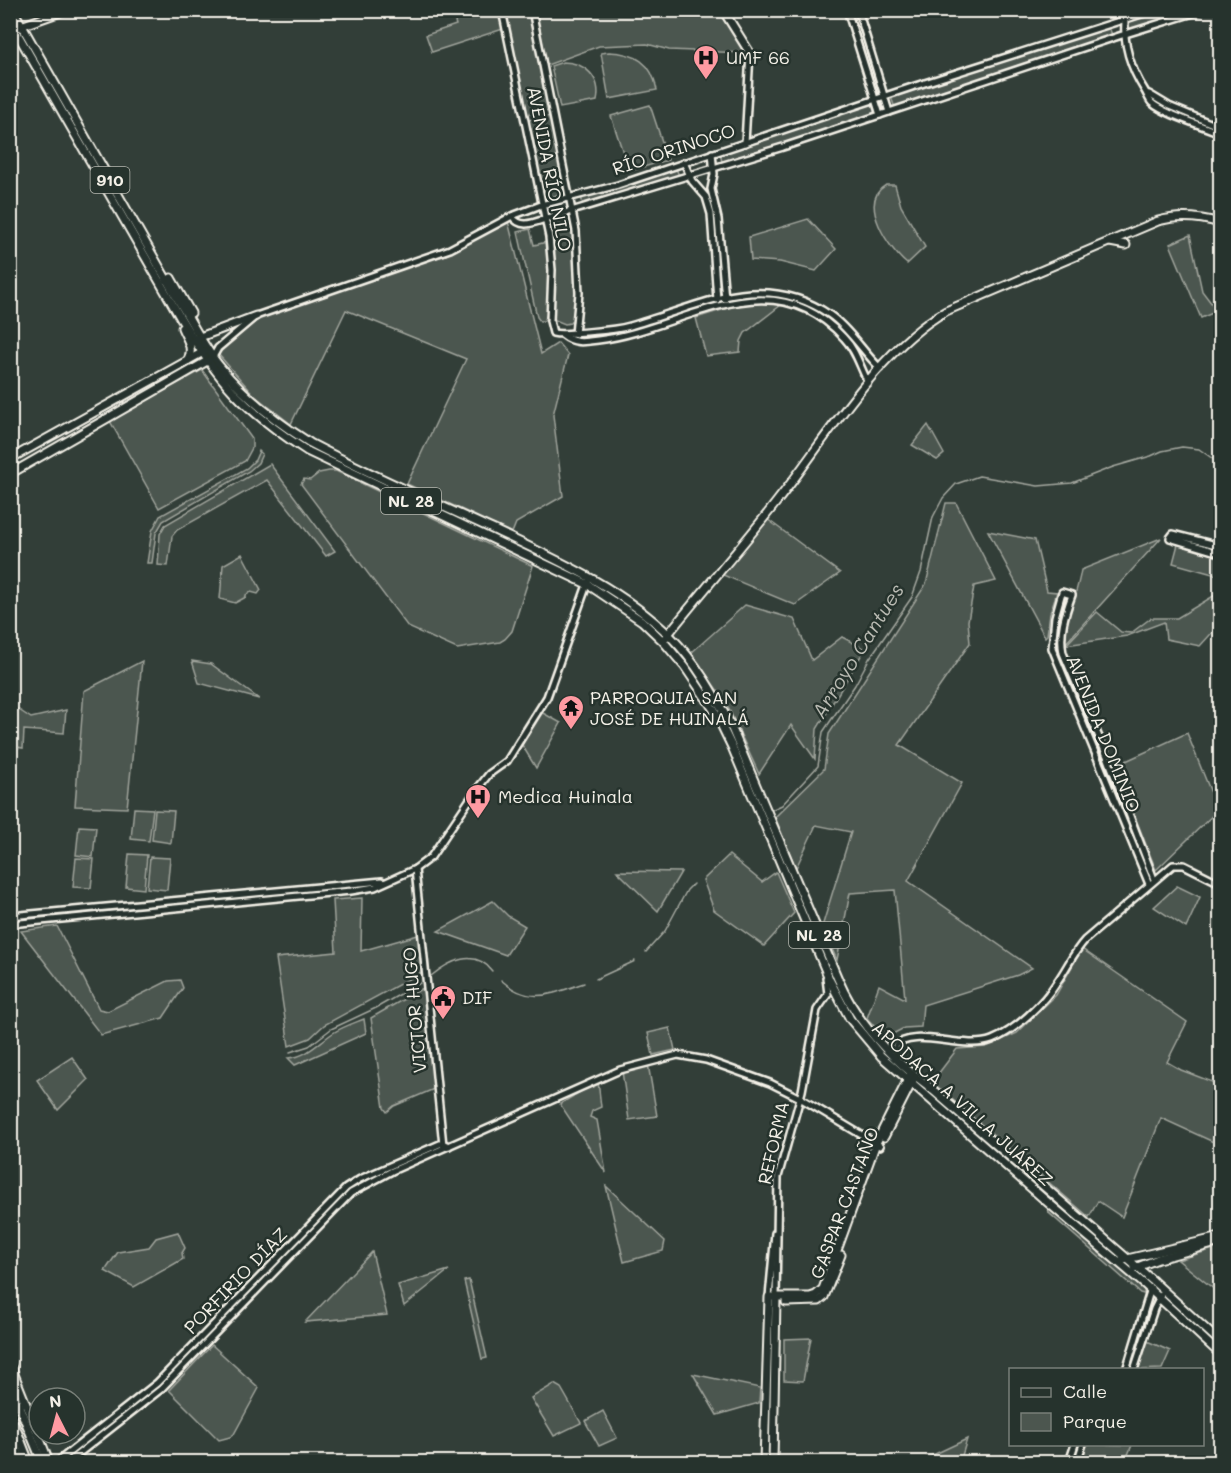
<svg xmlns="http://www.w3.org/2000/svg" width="1231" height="1473" viewBox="0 0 1231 1473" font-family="Mali,sans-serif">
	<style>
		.green { fill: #4c564f; stroke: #a0a49c; stroke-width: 1.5 }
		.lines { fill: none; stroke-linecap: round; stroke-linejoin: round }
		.stream { stroke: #a6a9a1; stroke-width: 1.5 }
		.minor-casing { stroke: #f4f1e8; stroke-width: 10 }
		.major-casing { stroke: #f4f1e8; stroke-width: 11 }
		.minor { stroke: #26332d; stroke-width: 5 }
		.major { stroke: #26332d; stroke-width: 7 }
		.labels { text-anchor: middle; stroke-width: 5; stroke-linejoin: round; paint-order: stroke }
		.shield { fill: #26332d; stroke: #b6b8b0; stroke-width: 1.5 }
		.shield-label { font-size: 16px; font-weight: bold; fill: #f4f1e8 }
		.poi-label { font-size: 18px; fill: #f4f1e8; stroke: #26332d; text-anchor: start }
		.street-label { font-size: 18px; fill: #f4f1e8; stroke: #26332d }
		.water-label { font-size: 20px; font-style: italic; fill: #babbb3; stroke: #26332d }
	</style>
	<rect width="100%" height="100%" fill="#323e38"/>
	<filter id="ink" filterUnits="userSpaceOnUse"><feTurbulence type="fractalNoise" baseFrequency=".0167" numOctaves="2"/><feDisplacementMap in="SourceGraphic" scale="12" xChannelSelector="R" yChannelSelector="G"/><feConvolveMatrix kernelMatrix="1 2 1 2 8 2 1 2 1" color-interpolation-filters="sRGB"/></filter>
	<g filter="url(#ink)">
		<!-- green -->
		<g class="green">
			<polygon points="452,11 499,11 503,29 432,52 426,35 456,25"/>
			<polygon points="505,11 531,11 550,111 526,115"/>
			<polygon points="536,11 718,11 744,53 669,50 647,44 599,46 547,65"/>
			<polygon points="1162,11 1194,11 1130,31 1128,22"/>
			<polygon points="1109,27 1112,35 895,108 891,97"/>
			<path d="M 609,52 C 635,53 652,62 657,90 L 609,99 L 601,53 Z"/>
			<path d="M 563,62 C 585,62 602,78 597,101 L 560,108 L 551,66 Z"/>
			<polygon points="872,103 875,115 722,162 720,153"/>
			<polygon points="650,105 668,160 629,171 611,116"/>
			<polygon points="551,116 565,193 543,199 528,120"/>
			<polygon points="676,168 679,176 583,205 581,196 613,189"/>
			<path d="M 886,185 L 895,185 L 901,206 L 925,247 L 907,264 C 889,249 857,202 886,185 Z"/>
			<polygon points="808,219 836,249 816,271 780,262 751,260 749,237"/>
			<polygon points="508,221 541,354 558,343 568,355 553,415 563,496 516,523 512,533 407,484 466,359 346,310 291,424 255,396 218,354 260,318 404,265 444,256"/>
			<path d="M 564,222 L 574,228 C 576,247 583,310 570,323 L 565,324 L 555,320 L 553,316 L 554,265 L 552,232 L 555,225 Z"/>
			<path d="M 530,229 L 534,245 L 547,242 C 549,259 553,307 544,321 L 540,321 L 537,317 L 518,232 Z"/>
			<polygon points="1190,235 1202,291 1215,308 1215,312 1201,318 1170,244"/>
			<polygon points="766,302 781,305 745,333 741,341 740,352 706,356 696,318 744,303"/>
			<polygon points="202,370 252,439 252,448 245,461 159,508 110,421"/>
			<polygon points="233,387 249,401 352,466 563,567 585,579 316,452 273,424 240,396"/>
			<polygon points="928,425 944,454 937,460 912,445"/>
			<polygon points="259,451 262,454 258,463 249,471 163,521 156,533 152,563 147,563 152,531 160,516 247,468 255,460"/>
			<polygon points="270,464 335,551 326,556 267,480 177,530 172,536 168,566 158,565 160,534 165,525"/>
			<polygon points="329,471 336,471 533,566 512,631 505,639 500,642 457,649 408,627 301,484 304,479 310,480 319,473"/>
			<polygon points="946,503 956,503 996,581 974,586 968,621 970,643 899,745 962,783 908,881 1032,968 1018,975 923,1005 921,1027 904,1028 885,1038 867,1018 879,985 905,999 895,890 850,893 837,960 822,927 851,832 816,825 796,868 775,817 824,769 829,734 926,584"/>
			<polygon points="767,519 840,573 795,605 723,575"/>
			<polygon points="988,531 1035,540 1047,591 1057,592 1050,613 1047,635 1045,637"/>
			<path d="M 1161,538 L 1065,644 C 1065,617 1077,596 1081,570 Z"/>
			<polygon points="1178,544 1220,557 1220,576 1173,563"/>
			<polygon points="242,554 261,590 258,594 251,592 246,595 246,597 235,603 220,599 223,565"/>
			<polygon points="1220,592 1220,624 1200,646 1166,639 1164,622 1127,636 1066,645 1097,612 1121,632 1131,633 1151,618 1177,618"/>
			<polygon points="745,605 794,619 812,660 842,637 865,649 817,729 815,759 791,725 759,774 725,701 691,653"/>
			<polygon points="142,661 127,808 75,806 84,691"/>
			<polygon points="192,661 211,664 259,699 199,683"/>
			<polygon points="10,704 31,718 66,710 64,733 24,730 23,748 11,746"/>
			<polygon points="541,712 561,723 536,768 522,745"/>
			<polygon points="1187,733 1218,810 1156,870 1115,766"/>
			<polygon points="134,808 153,809 149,841 131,839"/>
			<polygon points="155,810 174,811 171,843 152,840"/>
			<polygon points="79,826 96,827 93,857 76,855"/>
			<polygon points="129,854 147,855 144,889 126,887"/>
			<polygon points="729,855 762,882 776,872 794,913 764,946 714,910 703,880"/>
			<polygon points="150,857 170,858 167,890 147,888"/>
			<polygon points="76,858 94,859 91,888 73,887"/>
			<polygon points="617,871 681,872 658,911"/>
			<polygon points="1177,886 1200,897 1186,928 1154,907"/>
			<polygon points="362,898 361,951 418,935 422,972 324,1025 310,1038 289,1046 276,958 336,952 333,900"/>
			<polygon points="493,901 508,916 525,926 506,955 438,931"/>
			<polygon points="57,926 99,1009 108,1011 168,981 180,980 183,988 163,1018 101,1035 21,931"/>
			<polygon points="1082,949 1187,1022 1167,1062 1181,1070 1220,1085 1220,1145 1161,1118 1122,1217 1098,1201 1089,1217 932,1082 957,1049 986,1047 1017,1033 1056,995"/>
			<polygon points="423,988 434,1089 394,1106 387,1112 384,1108 371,1018"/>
			<path d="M 364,1019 L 366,1033 L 295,1065 L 288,1058 C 307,1057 318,1043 333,1033 C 342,1027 354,1023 364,1019 Z"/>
			<polygon points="670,1028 675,1050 653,1055 648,1033"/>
			<polygon points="72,1057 88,1080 58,1110 37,1080"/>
			<polygon points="648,1064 657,1116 629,1120 622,1071"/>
			<polygon points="598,1081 601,1107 592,1111 590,1117 597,1120 606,1173 560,1104"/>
			<polygon points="606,1186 665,1241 663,1251 624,1262"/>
			<path d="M 1048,1207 L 1099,1249 L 1099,1253 C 1106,1259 1112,1262 1119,1267 C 1128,1272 1137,1282 1144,1290 L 1144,1294 L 1140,1293 L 1049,1213 Z"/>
			<polygon points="178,1232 185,1248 182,1253 183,1259 134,1287 105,1271 118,1252 149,1247 156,1238"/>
			<polygon points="1220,1247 1220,1294 1178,1260"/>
			<polygon points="372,1252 387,1315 305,1322"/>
			<polygon points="449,1270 404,1306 398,1285"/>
			<polygon points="469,1280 487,1358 482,1359 464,1281"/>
			<polygon points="811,1338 803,1381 784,1380 784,1339"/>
			<polygon points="1147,1341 1170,1351 1162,1369 1136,1370"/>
			<polygon points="212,1345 259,1388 234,1434 230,1437 219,1440 169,1390"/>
			<polygon points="693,1374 760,1388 759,1403 717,1415"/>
			<polygon points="554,1384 561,1388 581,1423 554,1436 531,1398"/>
			<polygon points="603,1411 617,1438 599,1446 585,1421"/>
			<polygon points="967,1439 961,1459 955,1462 918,1462"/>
			<polygon points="1086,1445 1086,1444 1132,1445 1125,1462 1080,1462"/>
		</g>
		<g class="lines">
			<!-- stream -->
			<g class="stream">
				<polyline points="10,115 14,124 10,133"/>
				<polyline points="771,810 782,805 818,766 823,732 855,685 869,659 912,597 921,572 933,517 943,498 956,484 979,476 1038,486 1072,483 1113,467 1151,456 1162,451 1182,447 1199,449 1220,464"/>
				<polyline points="646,952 665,931 687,890 693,884"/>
				<path d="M 431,976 C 449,961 475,948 492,971"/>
				<polyline points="596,979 635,961"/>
				<path d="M 501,980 C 530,1006 551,994 584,983"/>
				<polyline points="290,1052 309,1046 331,1029 376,1008 420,983"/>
			</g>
			<defs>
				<g id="minor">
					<path d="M 502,10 L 549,237 L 552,270 L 550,321 L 553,333 C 562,335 568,333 576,333 C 594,331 612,331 630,326 C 699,307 762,268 830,315 C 850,329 862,351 880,368"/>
					<polyline points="532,10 576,231 579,293 575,334"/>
					<polyline points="847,10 880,115"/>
					<polyline points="858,10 889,112"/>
					<path d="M 1125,20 C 1123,46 1131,69 1145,91 C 1147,94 1149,100 1152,103 C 1164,114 1204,126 1220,133"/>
					<polyline points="1149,94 1169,106 1220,127"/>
					<polyline points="745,143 750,53"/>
					<polyline points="712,153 714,174 711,189 718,219 725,299"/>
					<polyline points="684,162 692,181 706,197 711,214 717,300"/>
					<path d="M 512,216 C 520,229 533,223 545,219 L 783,147 L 1119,36 L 1203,10"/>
					<path d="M 563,335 C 574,344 584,342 598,340 C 683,330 769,256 844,338 C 856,350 860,367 868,382"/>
					<polyline points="213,357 218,348 256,316 450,249 512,216 541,205 618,185 912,87 1154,10"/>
					<polyline points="1220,546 1173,534 1170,538 1220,553"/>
					<polyline points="415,869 443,1145"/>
					<path d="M 1149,884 L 1052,648 L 1055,617 L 1062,592 L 1072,595 C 1065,614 1059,633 1063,653 L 1107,756 L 1154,879"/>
					<polyline points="10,916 382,881"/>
					<polyline points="10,924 351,891 375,887 415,869 431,857 474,793 489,774 507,761 547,697 588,582"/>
					<path d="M 897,1059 L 895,1047 C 912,1026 963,1051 992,1040 C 1015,1031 1044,1003 1057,982 C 1067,968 1073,953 1085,940 L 1173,865 L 1184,865 L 1220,883"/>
					<polyline points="769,1297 775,1233"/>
					<polyline points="776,1298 778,1177 802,1091 817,1010 828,994 826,978"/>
					<polyline points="1126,1370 1151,1288"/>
					<polyline points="1134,1370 1154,1309 1161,1295"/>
					<polyline points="57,1462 157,1383 346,1188 360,1179 442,1143 449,1146"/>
					<polyline points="68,1462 161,1389 351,1193 392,1171 620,1070 678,1055 706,1060 770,1083 800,1098 880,1146"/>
					<polyline points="1069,1462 1075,1444"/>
					<polyline points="1077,1462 1083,1444"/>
				</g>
				<g id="major">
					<path d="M 13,10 L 181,305 C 194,326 205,349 221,368 C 246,398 278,423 310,443 C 369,474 431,501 492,529 C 555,559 620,587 671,637 C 696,662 713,693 730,724 L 838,979 C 857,1023 889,1057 927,1085 L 1153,1281 L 1220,1342"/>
					<polyline points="723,10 750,53"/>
					<path d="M 10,21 L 181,319 C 219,382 245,411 307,451 L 587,584 L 642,621 L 663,641 L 685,667 L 714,710 L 732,747 L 830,981 L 850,1019 L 881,1056 L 1045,1200 L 1144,1284 L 1220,1354"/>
					<polyline points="18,27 66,10"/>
					<polyline points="1110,242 1126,245"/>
					<polyline points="171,278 191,313"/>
					<path d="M 182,328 C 187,340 194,346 188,360"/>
					<polyline points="189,344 200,337 256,316"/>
					<polyline points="10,459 205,351"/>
					<polyline points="10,474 209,360"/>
					<path d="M 665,638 C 702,591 742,547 778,500 C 826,439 879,349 946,311 L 1158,221 C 1179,215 1200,217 1220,223"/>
					<polyline points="884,1137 914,1078"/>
					<polyline points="1182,1246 1220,1237"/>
					<polyline points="1123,1260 1182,1246 1190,1251"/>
					<polyline points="1135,1268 1158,1259 1220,1242"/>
					<polyline points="786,1302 819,1301 824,1297 841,1255"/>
					<polyline points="10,1364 49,1462"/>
					<polyline points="10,1384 42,1462"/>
					<polyline points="10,1413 29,1462"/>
					<polyline points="10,1432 22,1462"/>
					<polyline points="764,1462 769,1297 810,1297 816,1295 823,1289 876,1143 910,1075"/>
					<polyline points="773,1462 776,1298"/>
				</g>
			</defs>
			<!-- minor casing -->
			<use href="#minor" class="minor-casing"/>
			<!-- major casing -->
			<use href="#major" class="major-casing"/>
			<!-- minor -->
			<use href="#minor" class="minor"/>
			<!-- major -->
			<use href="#major" class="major"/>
		</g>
	</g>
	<!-- icons -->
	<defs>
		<symbol id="hospital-pin" viewBox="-11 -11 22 30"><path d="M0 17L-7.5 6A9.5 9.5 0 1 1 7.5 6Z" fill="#ff9aa2" stroke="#26332d"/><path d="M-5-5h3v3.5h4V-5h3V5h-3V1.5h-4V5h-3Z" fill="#111"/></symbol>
		<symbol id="temple-pin" viewBox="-11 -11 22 30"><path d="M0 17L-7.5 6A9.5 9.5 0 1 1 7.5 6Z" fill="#ff9aa2" stroke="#26332d"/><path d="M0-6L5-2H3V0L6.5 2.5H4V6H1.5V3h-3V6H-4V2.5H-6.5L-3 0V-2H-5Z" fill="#111"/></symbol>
		<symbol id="civic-pin" viewBox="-11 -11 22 30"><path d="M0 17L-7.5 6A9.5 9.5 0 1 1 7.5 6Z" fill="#ff9aa2" stroke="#26332d"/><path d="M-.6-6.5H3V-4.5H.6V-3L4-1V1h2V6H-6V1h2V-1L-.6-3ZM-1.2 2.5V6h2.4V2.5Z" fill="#111"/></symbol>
	</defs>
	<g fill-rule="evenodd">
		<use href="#hospital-pin" x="691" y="43" width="30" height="40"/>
		<use href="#temple-pin" x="556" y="693" width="30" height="40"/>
		<use href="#hospital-pin" x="463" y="782" width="30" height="40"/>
		<use href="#civic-pin" x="428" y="983" width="30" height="40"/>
	</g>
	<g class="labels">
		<!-- shield labels -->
		<g class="shield">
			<rect x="90.5" y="167" width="39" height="26" rx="4.5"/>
			<rect x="381" y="488" width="60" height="26" rx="4.5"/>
			<rect x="789" y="922" width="60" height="26" rx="4.5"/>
		</g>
		<g class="shield-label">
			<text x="110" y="186">910</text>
			<text x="411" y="507">NL 28</text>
			<text x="819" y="941">NL 28</text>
		</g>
		<!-- poi labels -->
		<g class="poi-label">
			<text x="726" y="64">UMF 66</text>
			<text x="590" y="704">PARROQUIA SAN<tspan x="590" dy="21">JOSÉ DE HUINALÁ</tspan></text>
			<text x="498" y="803">Medica Huinala</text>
			<text x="462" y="1004">DIF</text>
		</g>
		<!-- street labels -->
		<g class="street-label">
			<text transform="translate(674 150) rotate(-18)" y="6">RÍO ORINOCO</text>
			<text transform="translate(549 169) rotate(79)" y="6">AVENIDA RÍO NILO</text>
			<text transform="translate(1103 734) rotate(68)" y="6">AVENIDA DOMINIO</text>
			<text transform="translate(415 1010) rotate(-95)" y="6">VICTOR HUGO</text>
			<text transform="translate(962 1104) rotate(42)" y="6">APODACA A VILLA JUÁREZ</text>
			<text transform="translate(774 1143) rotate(-77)" y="6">REFORMA</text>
			<text transform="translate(845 1203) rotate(-69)" y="6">GASPAR CASTAÑO</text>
			<text transform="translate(236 1281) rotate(-46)" y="6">PORFIRIO DÍAZ</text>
		</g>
		<!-- water labels -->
		<g class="water-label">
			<text transform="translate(858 651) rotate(-58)" y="7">Arroyo Cantues</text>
		</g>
	</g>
	<!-- margin -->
	<rect width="1231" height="1473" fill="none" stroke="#26332d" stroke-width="36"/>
	<rect x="18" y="18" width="1195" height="1437" fill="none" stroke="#f4f1e8" stroke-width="2" filter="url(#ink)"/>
	<!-- legend -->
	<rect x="1009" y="1368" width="195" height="78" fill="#26332d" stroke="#787f78" stroke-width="1.5"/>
	<rect x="1021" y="1388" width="30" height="9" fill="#26332d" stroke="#787f78" stroke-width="1.5"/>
	<text x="1063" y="1398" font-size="18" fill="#f4f1e8">Calle</text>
	<rect x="1021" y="1413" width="30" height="18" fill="#4c564f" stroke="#787f78" stroke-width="1.5"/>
	<text x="1063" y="1428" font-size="18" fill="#f4f1e8">Parque</text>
	<!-- north arrow -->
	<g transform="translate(57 1416) rotate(354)"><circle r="28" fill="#26332d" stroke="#787f78" stroke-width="1.5"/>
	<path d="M0-4.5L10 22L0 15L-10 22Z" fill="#ff9aa2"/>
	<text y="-9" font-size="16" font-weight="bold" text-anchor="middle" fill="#f4f1e8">N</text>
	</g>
</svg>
